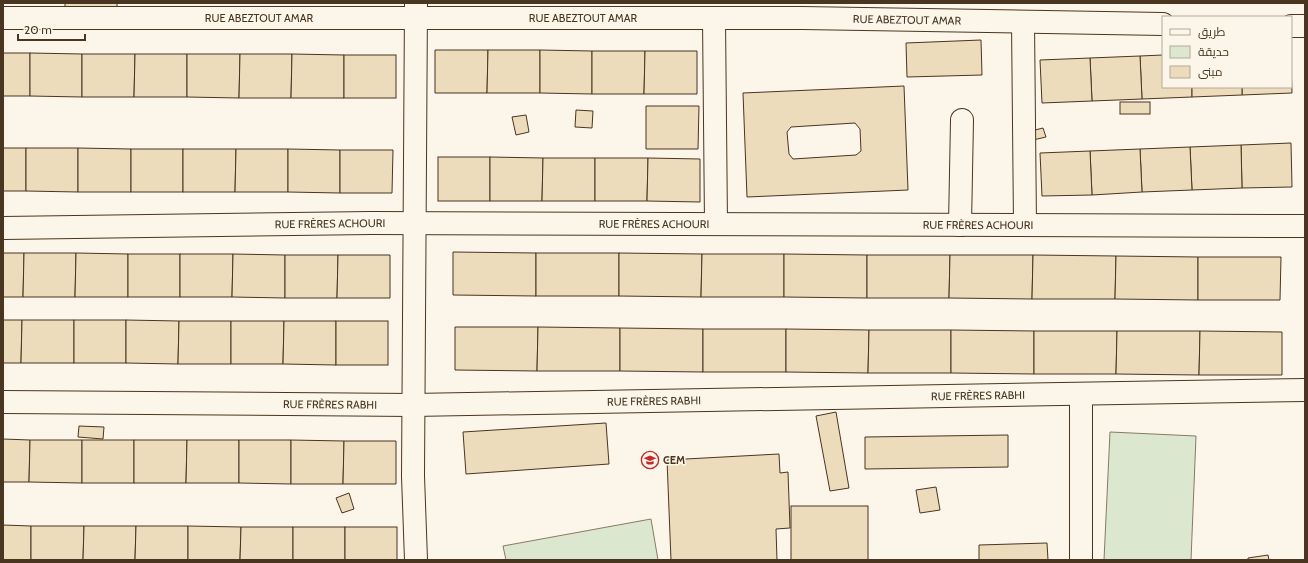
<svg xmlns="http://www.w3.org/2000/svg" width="1308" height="563" viewBox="0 0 1308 563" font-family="Cabin,Cairo,sans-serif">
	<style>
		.green { fill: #dce7d0; stroke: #887966 }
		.building { fill: #ecdcbc; stroke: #4a3520; fill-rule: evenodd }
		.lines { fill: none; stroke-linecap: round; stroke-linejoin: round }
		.minor-casing { stroke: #4a3520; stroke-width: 24 }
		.minor { stroke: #fbf6e9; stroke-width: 22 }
		.labels { text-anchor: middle; stroke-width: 3; stroke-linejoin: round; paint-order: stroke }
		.street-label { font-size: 11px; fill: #4a3520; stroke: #fbf6e9 }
		.poi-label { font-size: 11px; font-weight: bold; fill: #4a3520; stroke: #fbf6e9; text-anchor: start }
	</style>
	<rect width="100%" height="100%" fill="#fbf6e9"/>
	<!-- green -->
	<g class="green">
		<polygon points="1110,432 1196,436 1191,560 1104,560"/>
		<polygon points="651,519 658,560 506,560 503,546"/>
	</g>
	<!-- building -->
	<g class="building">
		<rect x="65" y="3" width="52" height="7"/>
		<polygon points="981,40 982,75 907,77 906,43"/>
		<polygon points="435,50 488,50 487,93 435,93"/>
		<polygon points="488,50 540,50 540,93 487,93"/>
		<polygon points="540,50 592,51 592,94 540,93"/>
		<polygon points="592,51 645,51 644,94 592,94"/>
		<polygon points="645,51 697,51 697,94 644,94"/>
		<rect x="3" y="53" width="27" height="43"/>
		<polygon points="30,53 82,54 82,97 30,96"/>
		<polygon points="82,54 135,54 134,97 82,97"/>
		<polygon points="135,54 187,54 187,97 134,97"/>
		<polygon points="187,54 240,54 239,98 187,97"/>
		<polygon points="240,54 292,54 291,98 239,98"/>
		<polygon points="292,54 344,55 344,98 291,98"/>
		<rect x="344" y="55" width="52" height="43"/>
		<polygon points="1163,55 1163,87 1192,87 1192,97 1142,99 1140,56"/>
		<polygon points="1140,56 1142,99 1092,101 1090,58"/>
		<polygon points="1090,58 1092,101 1042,103 1040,60"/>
		<polygon points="1291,62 1292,93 1242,95 1242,87 1291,87"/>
		<path d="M 904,86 L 908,190 L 747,197 L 743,93 ZM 855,123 L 860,129 L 861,151 L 856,155 L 793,159 L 789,154 L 787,132 L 791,127 Z"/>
		<polygon points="1192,87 1242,87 1242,95 1192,97"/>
		<rect x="1120" y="102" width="30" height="12"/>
		<polygon points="646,106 699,106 698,149 646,149"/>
		<polygon points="576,110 593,111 592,128 575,127"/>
		<polygon points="526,115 529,132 516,135 512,117"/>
		<polygon points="1043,128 1046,137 1033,140 1031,131"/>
		<polygon points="1291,143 1292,187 1242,188 1241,145"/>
		<polygon points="1241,145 1242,188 1192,190 1190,147"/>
		<polygon points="1190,147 1192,190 1142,192 1140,149"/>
		<rect x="3" y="148" width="23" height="43"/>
		<polygon points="26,148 78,148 78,192 26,191"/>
		<polygon points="78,148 131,149 131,192 78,192"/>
		<rect x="131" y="149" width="52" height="43"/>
		<polygon points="183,149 236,149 235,192 183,192"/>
		<polygon points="236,149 288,149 288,192 235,192"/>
		<polygon points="288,149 340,150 340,193 288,192"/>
		<polygon points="1140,149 1142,192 1092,195 1090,151"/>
		<polygon points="340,150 393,150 392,193 340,193"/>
		<polygon points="1090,151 1092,195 1042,196 1040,153"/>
		<rect x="438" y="157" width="52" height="44"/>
		<polygon points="490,157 543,158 542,201 490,201"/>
		<polygon points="543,158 595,158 595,201 542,201"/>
		<polygon points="595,158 648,158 647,201 595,201"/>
		<polygon points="648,158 700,159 700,202 647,201"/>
		<polygon points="453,252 536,253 536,296 453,295"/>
		<polygon points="3,253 24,253 23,297 3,297"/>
		<polygon points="24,253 76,253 75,297 23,297"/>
		<polygon points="76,253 128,254 128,297 75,297"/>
		<rect x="536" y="253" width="83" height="43"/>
		<polygon points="619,253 702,254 701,297 619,296"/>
		<rect x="128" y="254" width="52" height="43"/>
		<polygon points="180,254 233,254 232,297 180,297"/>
		<polygon points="233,254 285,255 285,298 232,297"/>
		<polygon points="702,254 784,254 784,297 701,297"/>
		<polygon points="784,254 867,255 867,298 784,297"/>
		<polygon points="285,255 338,255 337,298 285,298"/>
		<polygon points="338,255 390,255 390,298 337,298"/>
		<polygon points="867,255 950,255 949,298 867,298"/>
		<polygon points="950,255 1033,255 1032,299 949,298"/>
		<polygon points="1033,255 1116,256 1115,299 1032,299"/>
		<polygon points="1116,256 1198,257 1198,300 1115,299"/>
		<polygon points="1198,257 1281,257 1280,300 1198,300"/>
		<polygon points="3,320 22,320 21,363 3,363"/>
		<polygon points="22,320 74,320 74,363 21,363"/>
		<rect x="74" y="320" width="52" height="43"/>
		<polygon points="126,320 179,321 178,364 126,363"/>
		<polygon points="179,321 231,321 231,364 178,364"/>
		<polygon points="231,321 284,321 283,364 231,364"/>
		<polygon points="284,321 336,321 336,365 283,364"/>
		<rect x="336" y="321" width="52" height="44"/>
		<polygon points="455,327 538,327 537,371 455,370"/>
		<polygon points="538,327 620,328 620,371 537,371"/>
		<polygon points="620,328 703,329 703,372 620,371"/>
		<rect x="703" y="329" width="83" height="43"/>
		<polygon points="786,329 869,330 868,373 786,372"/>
		<polygon points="869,330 951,330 951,373 868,373"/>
		<polygon points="951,330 1034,331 1034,374 951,373"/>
		<polygon points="1034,331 1117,331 1116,374 1034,374"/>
		<polygon points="1117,331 1200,331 1199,375 1116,374"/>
		<polygon points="1200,331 1282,332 1282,375 1199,375"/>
		<polygon points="836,412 849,488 830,491 816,416"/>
		<polygon points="606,423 609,464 466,474 463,432"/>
		<polygon points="79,426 104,427 103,439 78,437"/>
		<polygon points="1008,435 1008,467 865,469 865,437"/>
		<polygon points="3,439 30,440 29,482 3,482"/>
		<polygon points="30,440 82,440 82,483 29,482"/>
		<rect x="82" y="440" width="52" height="43"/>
		<polygon points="134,440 187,440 186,483 134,483"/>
		<polygon points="187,440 239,440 239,483 186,483"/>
		<polygon points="239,440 291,440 291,484 239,483"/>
		<polygon points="291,440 344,441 343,484 291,484"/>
		<polygon points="344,441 396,441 396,484 343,484"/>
		<polygon points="779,454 780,473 788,472 790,528 776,529 777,560 671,560 667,460"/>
		<polygon points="936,487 940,510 920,513 916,490"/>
		<polygon points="349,493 354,509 342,513 336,498"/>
		<rect x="791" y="506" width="77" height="54"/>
		<polygon points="3,525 31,526 31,560 3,560"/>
		<polygon points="31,526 84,526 83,560 31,560"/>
		<polygon points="84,526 136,526 135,560 83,560"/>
		<polygon points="136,526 188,526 188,560 135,560"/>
		<polygon points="188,526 241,527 240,560 188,560"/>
		<polygon points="241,527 293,527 293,560 240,560"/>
		<rect x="293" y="527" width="52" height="33"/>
		<rect x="345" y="527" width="52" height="33"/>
		<polygon points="1047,543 1048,560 979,560 979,545"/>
		<polygon points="1268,555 1269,560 1248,560 1248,558"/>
	</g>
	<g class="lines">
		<defs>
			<g id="minor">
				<polyline points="416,3 413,476 416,560"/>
				<path id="s1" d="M 3,18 L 802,18 L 1163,24"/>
				<polyline points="714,19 716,224"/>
				<polyline points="1023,22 1025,225"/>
				<polyline points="1291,26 1305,26"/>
				<polyline points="960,225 962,120"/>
				<path id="s2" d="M 3,228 L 371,223 L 1305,226"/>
				<polyline points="1081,394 1081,560"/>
				<path id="s3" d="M 3,402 L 413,405 L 1305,390"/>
			</g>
		</defs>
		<!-- minor casing -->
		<use href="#minor" class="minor-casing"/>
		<!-- minor -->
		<use href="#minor" class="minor"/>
	</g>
	<!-- icons -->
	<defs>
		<symbol id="school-ring" viewBox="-11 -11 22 22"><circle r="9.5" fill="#fbf6e9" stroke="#c62828" stroke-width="1.5"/><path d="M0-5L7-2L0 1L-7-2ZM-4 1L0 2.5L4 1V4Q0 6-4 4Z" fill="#c62828"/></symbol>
	</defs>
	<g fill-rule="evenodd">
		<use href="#school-ring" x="640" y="450" width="20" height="20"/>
	</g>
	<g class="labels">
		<!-- street labels -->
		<g class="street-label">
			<text dy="4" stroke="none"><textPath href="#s1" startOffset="256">RUE ABEZTOUT AMAR</textPath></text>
			<text dy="4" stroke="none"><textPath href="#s1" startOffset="580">RUE ABEZTOUT AMAR</textPath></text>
			<text dy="4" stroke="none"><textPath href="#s1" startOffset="904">RUE ABEZTOUT AMAR</textPath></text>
			<text dy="4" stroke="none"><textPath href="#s2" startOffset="327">RUE FRÈRES ACHOURI</textPath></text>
			<text dy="4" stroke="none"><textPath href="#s2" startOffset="651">RUE FRÈRES ACHOURI</textPath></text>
			<text dy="4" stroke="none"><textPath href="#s2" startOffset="975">RUE FRÈRES ACHOURI</textPath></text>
			<text dy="4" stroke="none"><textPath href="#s3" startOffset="975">RUE FRÈRES RABHI</textPath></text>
			<text dy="4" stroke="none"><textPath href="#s3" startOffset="651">RUE FRÈRES RABHI</textPath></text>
			<text dy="4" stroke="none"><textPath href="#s3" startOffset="327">RUE FRÈRES RABHI</textPath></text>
		</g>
		<!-- poi labels -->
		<g class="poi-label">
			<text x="663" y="464">CEM</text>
		</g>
	</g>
	<!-- border -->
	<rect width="1308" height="563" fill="none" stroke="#4a3520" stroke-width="8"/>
	<!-- legend -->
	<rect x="1162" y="16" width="130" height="72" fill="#fbf6e9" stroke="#b4a999"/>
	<rect x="1170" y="29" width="20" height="6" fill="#fbf6e9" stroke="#b4a999"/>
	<text x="1198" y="36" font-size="12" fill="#4a3520">طريق</text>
	<rect x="1170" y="46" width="20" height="12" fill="#dce7d0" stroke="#b4a999"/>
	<text x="1198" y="56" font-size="12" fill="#4a3520">حديقة</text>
	<rect x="1170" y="66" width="20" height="12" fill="#ecdcbc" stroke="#b4a999"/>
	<text x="1198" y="76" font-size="12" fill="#4a3520">مبنى</text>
	<!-- scale -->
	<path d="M18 34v6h67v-6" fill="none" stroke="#4a3520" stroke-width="2"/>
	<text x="24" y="34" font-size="12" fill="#4a3520" stroke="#fbf6e9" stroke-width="3" paint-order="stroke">20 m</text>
</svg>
